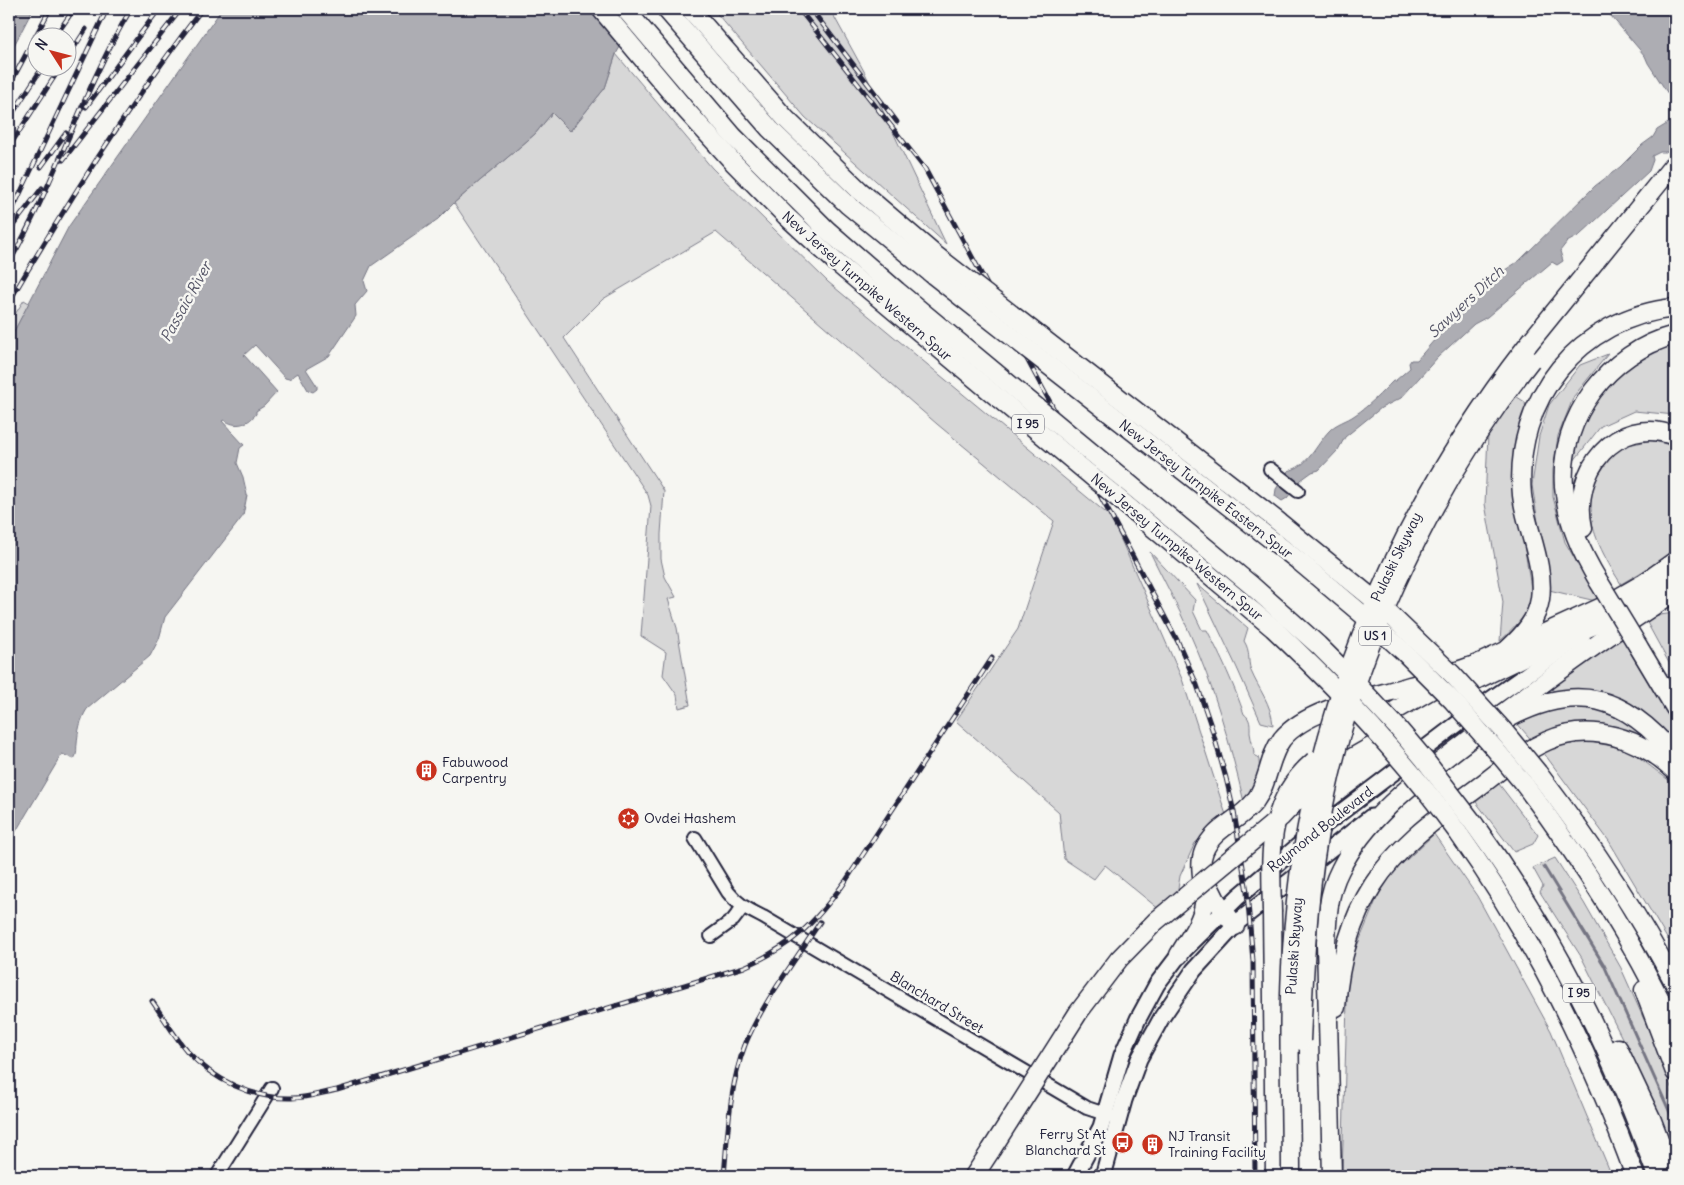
<svg xmlns="http://www.w3.org/2000/svg" width="1684" height="1185" viewBox="0 0 1684 1185" font-family="Delius,sans-serif">
	<style>
		.green { fill: #d7d7d7; stroke: #7c7c89 }
		.water { fill: #adadb3; stroke: #757583 }
		.lines { fill: none; stroke-linecap: round; stroke-linejoin: round }
		.stream { stroke: #757583; stroke-width: 3 }
		.minor-casing { stroke: #22223b; stroke-width: 16 }
		.major-casing { stroke: #22223b; stroke-width: 19 }
		.highway-casing { stroke: #22223b; stroke-width: 21 }
		.minor { stroke: #f6f6f2; stroke-width: 12 }
		.major { stroke: #f6f6f2; stroke-width: 15 }
		.highway { stroke: #f6f6f2; stroke-width: 18 }
		.rail-casing { stroke: #22223b; stroke-width: 5 }
		.rail { stroke: #f6f6f2; stroke-width: 3; stroke-dasharray: 9; stroke-linecap: butt }
		.highway-bridge-casing { stroke: #22223b; stroke-width: 21; stroke-linecap: butt }
		.highway-bridge { stroke: #f6f6f2; stroke-width: 18 }
		.labels { text-anchor: middle; stroke-width: 5; stroke-linejoin: round; paint-order: stroke }
		.shield { fill: #f6f6f2; stroke: #626272; stroke-width: 1 }
		.shield-label { font-size: 12px; font-weight: bold; fill: #22223b }
		.street-label { font-size: 14px; fill: #22223b; stroke: #f6f6f2 }
		.poi-label { font-size: 14px; fill: #22223b; stroke: #f6f6f2; text-anchor: start }
		.water-label { font-size: 15px; font-style: italic; fill: #535365; stroke: #f6f6f2 }
	</style>
	<rect width="100%" height="100%" fill="#f6f6f2"/>
	<filter id="ink" filterUnits="userSpaceOnUse"><feTurbulence type="fractalNoise" baseFrequency=".02" numOctaves="2"/><feDisplacementMap in="SourceGraphic" scale="10" xChannelSelector="R" yChannelSelector="G"/><feConvolveMatrix kernelMatrix="1 2 1 2 8 2 1 2 1" color-interpolation-filters="sRGB"/></filter>
	<g filter="url(#ink)">
		<!-- green -->
		<g class="green">
			<polygon points="713,9 830,9 865,73 946,244 805,117"/>
			<polygon points="616,54 712,168 828,282 1111,517 1182,679 1227,818 1195,843 1180,876 1177,895 1160,910 1105,865 1094,879 1064,859 1059,812 956,721 1018,629 1054,521 937,424 716,232 603,299 564,338 664,491 661,534 661,559 665,577 676,597 668,599 677,628 690,705 679,708 677,695 663,675 666,652 641,636 651,506 648,495 454,203 535,134 552,113 570,131 605,88"/>
			<polygon points="24,300 29,303 9,341 9,324"/>
			<polygon points="1675,340 1675,415 1634,411 1601,426 1570,466 1578,430 1592,399 1620,369"/>
			<polygon points="1608,354 1574,396 1558,436 1553,470 1553,497 1565,542 1600,602 1549,590 1532,485 1539,436 1549,405 1580,365"/>
			<path d="M 1514,395 L 1525,402 L 1526,411 L 1516,446 L 1514,481 L 1533,601 C 1524,617 1514,629 1500,641 L 1503,602 L 1485,504 L 1488,434 Z"/>
			<path d="M 1650,440 L 1670,445 L 1675,449 L 1675,548 L 1659,562 L 1621,584 C 1599,549 1575,507 1603,468 C 1607,462 1612,453 1617,450 C 1628,443 1639,444 1650,440 Z"/>
			<path d="M 1150,552 L 1195,600 L 1193,611 L 1202,630 L 1207,630 C 1221,657 1234,685 1244,714 C 1251,719 1250,726 1250,733 C 1251,741 1254,747 1254,755 L 1258,757 C 1263,774 1253,788 1246,803 L 1243,798 C 1230,743 1214,687 1190,634 C 1178,606 1163,579 1150,552 Z"/>
			<path d="M 1197,584 L 1248,628 L 1244,641 C 1251,652 1247,659 1251,671 C 1259,690 1271,703 1273,725 L 1261,722 L 1237,668 Z"/>
			<polygon points="1675,613 1675,674 1644,617"/>
			<polygon points="1619,634 1675,726 1675,746 1636,708 1619,698 1587,690 1569,690 1556,695 1551,687"/>
			<path d="M 1594,705 L 1617,714 L 1647,738 L 1641,740 L 1533,742 L 1516,722 C 1544,709 1563,706 1594,705 Z"/>
			<polygon points="1585,741 1628,749 1675,785 1675,940 1673,936 1668,940 1609,841 1543,752 1556,747"/>
			<polygon points="1499,784 1538,835 1533,844 1514,852 1476,802"/>
			<polygon points="1434,834 1477,896 1551,1031 1612,1176 1342,1176 1348,968 1384,881"/>
			<polygon points="1555,858 1584,903 1621,968 1663,1062 1675,1100 1675,1156 1646,1086 1582,958 1540,892 1543,886 1533,868"/>
		</g>
		<!-- water -->
		<g class="water">
			<polygon points="9,9 33,9 9,55"/>
			<path d="M 222,9 L 642,9 L 616,54 L 605,88 L 570,131 L 552,113 L 535,134 L 454,203 L 438,219 L 371,266 L 364,281 L 367,291 L 355,305 L 356,316 L 329,356 L 306,369 L 317,386 L 317,389 L 313,392 L 308,390 L 298,373 L 289,379 L 285,378 L 255,345 L 244,355 L 277,392 L 264,406 L 256,411 L 256,414 C 247,425 236,428 224,420 L 222,421 L 244,445 L 240,448 L 237,463 L 243,477 L 247,495 L 243,516 L 165,617 L 159,639 L 150,656 L 87,709 C 80,720 78,731 77,744 C 76,750 78,753 74,759 L 62,754 L 9,843 L 9,341 L 69,226 Z"/>
			<path d="M 1602,9 L 1675,9 L 1675,144 L 1666,152 L 1660,152 L 1652,156 L 1653,160 L 1649,171 L 1580,235 L 1567,242 L 1560,251 L 1563,261 L 1557,265 L 1552,262 L 1487,317 L 1474,324 L 1438,357 L 1401,398 L 1381,408 L 1345,437 L 1338,450 L 1319,470 L 1312,472 L 1301,480 L 1287,498 L 1282,501 L 1275,496 L 1276,489 L 1288,471 C 1309,466 1315,446 1329,431 C 1336,423 1347,421 1355,415 C 1369,406 1381,393 1393,381 L 1395,381 L 1410,368 L 1409,363 L 1411,360 L 1417,360 L 1449,323 L 1480,294 L 1490,288 L 1505,270 L 1519,261 L 1595,186 L 1620,167 L 1642,145 L 1653,137 L 1657,130 L 1670,122 L 1673,118 L 1674,111 L 1672,100 L 1648,63 L 1645,56 L 1611,16 Z"/>
		</g>
		<g class="lines">
			<!-- stream -->
			<polyline class="stream" points="1544,867 1604,965 1675,1124"/>
			<defs>
				<g id="minor">
					<polyline points="1270,469 1298,491"/>
					<path d="M 695,838 L 728,892 C 738,905 749,910 763,917 L 1087,1108 L 1114,1117"/>
					<polyline points="711,936 733,920 743,907"/>
					<polyline points="217,1176 272,1088"/>
				</g>
				<g id="major">
					<polyline points="1075,1176 1101,1127 1122,1055 1138,1019 1157,984 1179,955 1238,897 1311,835 1473,712 1583,635"/>
					<polyline points="1103,1176 1124,1100 1139,1059 1162,1017 1194,970 1239,921 1371,817"/>
				</g>
				<g id="highway">
					<path d="M 1583,528 C 1570,473 1616,413 1675,436"/>
					<path d="M 1599,582 C 1581,552 1567,522 1564,486 C 1559,417 1609,352 1675,335"/>
					<polyline points="1638,646 1675,708"/>
					<path d="M 1508,649 C 1523,635 1537,620 1540,599 C 1545,564 1526,529 1522,495 C 1513,399 1580,317 1675,308"/>
					<polyline points="1462,671 1604,606 1644,583 1675,561"/>
					<polyline points="1449,693 1558,640 1600,623 1675,577"/>
					<path d="M 1505,720 C 1576,681 1625,695 1675,756"/>
					<polyline points="1330,748 1438,686"/>
					<path d="M 1538,773 C 1589,840 1636,909 1675,984"/>
					<path d="M 1524,784 C 1582,861 1634,942 1675,1030"/>
					<path d="M 1474,824 C 1554,934 1611,1048 1657,1176"/>
					<path d="M 1459,834 C 1535,941 1590,1053 1635,1176"/>
					<polyline points="1206,880 1216,900 1235,926"/>
					<polyline points="1272,912 1275,1176"/>
					<path d="M 1179,955 C 1188,939 1202,922 1204,904 C 1206,886 1197,868 1204,851 C 1214,827 1240,821 1255,801 C 1269,782 1268,758 1282,739 C 1307,708 1373,697 1410,686 C 1431,680 1451,673 1472,666"/>
					<polyline points="1644,990 1675,1072"/>
					<path d="M 1336,1007 C 1339,965 1350,921 1373,885 C 1397,847 1434,820 1469,794 C 1494,776 1518,754 1547,741 C 1592,721 1642,739 1675,771"/>
					<polyline points="1618,1048 1651,1118 1673,1176"/>
					<polyline points="974,1176 991,1150"/>
					<path d="M 1332,1176 L 1326,943 C 1327,918 1328,893 1340,870 C 1367,814 1428,772 1475,735 C 1540,684 1606,636 1675,592"/>
				</g>
			</defs>
			<!-- minor casing -->
			<use href="#minor" class="minor-casing"/>
			<!-- major casing -->
			<use href="#major" class="major-casing"/>
			<!-- highway casing -->
			<use href="#highway" class="highway-casing"/>
			<!-- minor -->
			<use href="#minor" class="minor"/>
			<!-- major -->
			<use href="#major" class="major"/>
			<!-- highway -->
			<use href="#highway" class="highway"/>
			<defs>
				<g id="rail">
					<polyline points="799,9 925,169 1132,555 1178,642 1197,685 1212,729 1226,778 1234,812 1247,892 1253,961 1255,1176"/>
					<polyline points="811,9 897,122"/>
					<polyline points="54,38 74,9"/>
					<polyline points="68,57 86,29"/>
					<polyline points="9,86 50,9"/>
					<polyline points="86,107 159,9"/>
					<polyline points="9,119 42,68"/>
					<polyline points="9,147 60,68"/>
					<polyline points="63,160 181,9"/>
					<polyline points="41,167 66,133"/>
					<polyline points="9,217 107,9"/>
					<polyline points="9,231 42,188"/>
					<path d="M 9,263 C 56,182 82,90 131,9"/>
					<path d="M 9,302 C 68,201 131,102 202,9"/>
					<polyline points="841,888 992,658"/>
					<path d="M 152,1001 C 164,1018 174,1036 187,1051 C 213,1080 253,1099 292,1098 C 307,1098 322,1093 337,1090 L 744,967 C 792,946 814,924 844,883"/>
					<path d="M 724,1176 C 728,1132 729,1087 745,1045 C 762,1003 795,961 820,922"/>
				</g>
			</defs>
			<!-- rail casing -->
			<use href="#rail" class="rail-casing"/>
			<!-- rail -->
			<use href="#rail" class="rail"/>
			<defs>
				<g id="highway-bridge">
					<path d="M 601,9 L 684,108 L 734,163 L 786,216 L 837,263 L 1273,628 C 1343,694 1403,757 1459,834"/>
					<polyline points="625,9 733,136 827,230 897,291 1251,585 1318,645 1350,677 1396,726 1424,759 1474,824"/>
					<polyline points="666,9 770,129 848,205 932,274 1300,562 1363,615 1403,651 1453,701 1495,749 1524,784"/>
					<polyline points="690,9 785,118 859,190 934,254 1275,519 1378,603 1452,674 1502,729 1538,773"/>
					<polyline points="1599,582 1638,646"/>
					<path d="M 1272,912 C 1271,854 1265,803 1314,761"/>
					<path d="M 1301,1041 C 1304,973 1307,905 1318,838 C 1345,669 1425,495 1531,360"/>
					<polyline points="991,1150 1078,1013 1119,959 1156,921 1281,817 1298,799 1315,774"/>
					<path d="M 1291,1176 C 1291,1101 1287,1025 1292,950 C 1305,730 1391,521 1526,347 L 1675,163"/>
				</g>
			</defs>
			<!-- highway-bridge casing -->
			<use href="#highway-bridge" class="highway-bridge-casing"/>
			<!-- highway-bridge -->
			<use href="#highway-bridge" class="highway-bridge"/>
		</g>
	</g>
	<!-- icons -->
	<defs>
		<symbol id="building-disc" viewBox="-11 -11 22 22"><circle r="9.5" fill="#c8321e" stroke="#f6f6f2"/><path d="M-4-6H4V6H1V3H-1V6H-4ZM-2.5-4.3h1.7v1.8h-1.7ZM.8-4.3h1.7v1.8H.8ZM-2.5-1h1.7V.8h-1.7ZM.8-1h1.7V.8H.8Z" fill="#fff"/></symbol>
		<symbol id="synagogue-disc" viewBox="-11 -11 22 22"><circle r="9.5" fill="#c8321e" stroke="#f6f6f2"/><path d="M0-6.5L5.6 3.2H-5.6ZM0 6.5L5.6-3.2H-5.6Z" fill="#fff"/></symbol>
		<symbol id="bus-disc" viewBox="-11 -11 22 22"><circle r="9.5" fill="#c8321e" stroke="#f6f6f2"/><path d="M-5-6H5V4H4V6H2V4H-2V6H-4V4H-5ZM-3.5-4V0h7V-4ZM-3.5 1.2v1.5H-2V1.2ZM2 1.2v1.5H3.5V1.2Z" fill="#fff"/></symbol>
	</defs>
	<g fill-rule="evenodd">
		<use href="#building-disc" x="414" y="758" width="25" height="25"/>
		<use href="#synagogue-disc" x="616" y="806" width="25" height="25"/>
		<use href="#bus-disc" x="1110" y="1130" width="25" height="25"/>
		<use href="#building-disc" x="1140" y="1132" width="25" height="25"/>
	</g>
	<g class="labels">
		<!-- shield labels -->
		<g class="shield">
			<rect x="1012" y="414.5" width="32" height="19" rx="4"/>
			<rect x="1359" y="626.5" width="32" height="19" rx="4"/>
			<rect x="1563" y="983.5" width="32" height="19" rx="4"/>
		</g>
		<g class="shield-label">
			<text x="1028" y="428">I 95</text>
			<text x="1375" y="640">US 1</text>
			<text x="1579" y="997">I 95</text>
		</g>
		<!-- street labels -->
		<g class="street-label">
			<text transform="translate(867 286) rotate(41)" y="5">New Jersey Turnpike Western Spur</text>
			<text transform="translate(1206 489) rotate(38)" y="5">New Jersey Turnpike Eastern Spur</text>
			<text transform="translate(1177 547) rotate(40)" y="5">New Jersey Turnpike Western Spur</text>
			<text transform="translate(1396 557) rotate(-64)" y="5">Pulaski Skyway</text>
			<text transform="translate(1320 829) rotate(-38)" y="5">Raymond Boulevard</text>
			<text transform="translate(1294 946) rotate(-86)" y="5">Pulaski Skyway</text>
			<text transform="translate(937 1002) rotate(31)" y="5">Blanchard Street</text>
		</g>
		<!-- poi labels -->
		<g class="poi-label">
			<text x="442" y="767">Fabuwood<tspan x="442" dy="16">Carpentry</tspan></text>
			<text x="644" y="823">Ovdei Hashem</text>
			<text x="1106" y="1139" text-anchor="end">Ferry St At<tspan x="1106" dy="16">Blanchard St</tspan></text>
			<text x="1168" y="1141">NJ Transit<tspan x="1168" dy="16">Training Facility</tspan></text>
		</g>
		<!-- water labels -->
		<g class="water-label">
			<text transform="translate(186 302) rotate(-61)" y="5">Passaic River</text>
			<text transform="translate(1466 302) rotate(-43)" y="5">Sawyers Ditch</text>
		</g>
	</g>
	<!-- margin -->
	<rect width="1684" height="1185" fill="none" stroke="#f6f6f2" stroke-width="30"/>
	<rect x="15" y="15" width="1654" height="1155" fill="none" stroke="#22223b" stroke-width="2" filter="url(#ink)"/>
	<!-- north arrow -->
	<g transform="translate(52 52) rotate(306)"><circle r="24" fill="#f6f6f2" stroke="#a1a1a9"/>
	<path d="M0-4L9 19L0 12L-9 19Z" fill="#c8321e"/>
	<text y="-8" font-size="14" font-weight="bold" text-anchor="middle" fill="#22223b">N</text>
	</g>
</svg>
